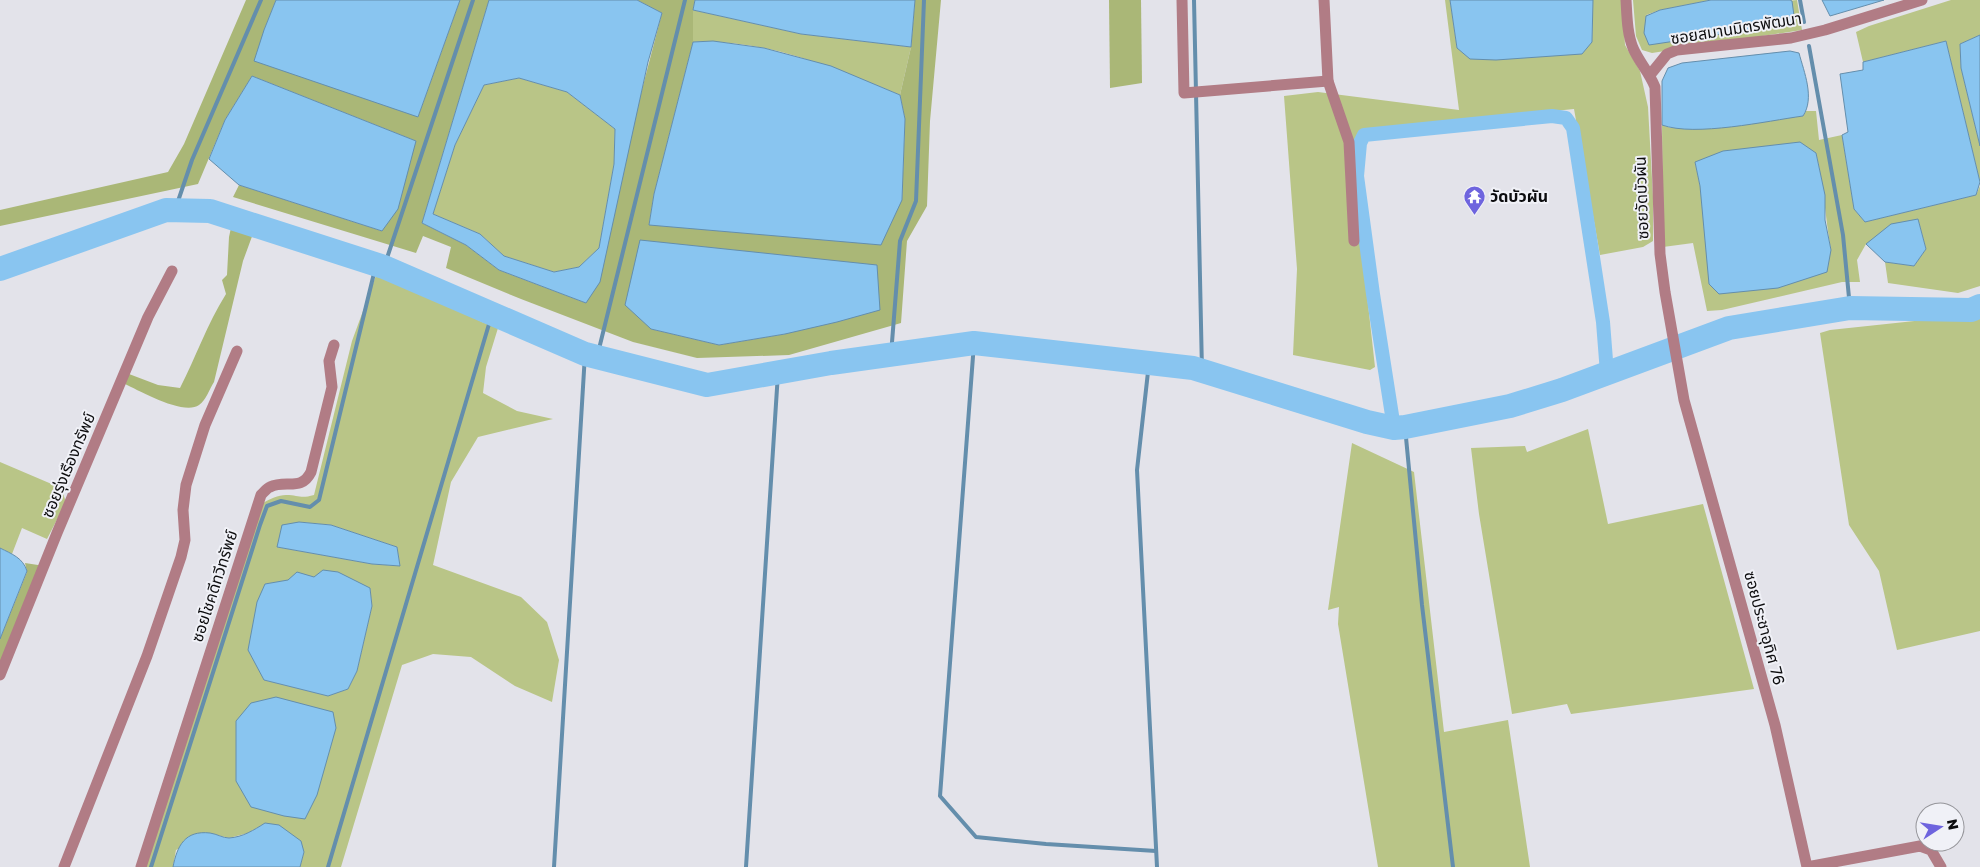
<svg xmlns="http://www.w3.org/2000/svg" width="1980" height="867" viewBox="0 0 1980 867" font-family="'Golos Text','Noto Sans Thai',sans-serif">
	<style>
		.green { fill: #b9c587; fill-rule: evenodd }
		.forest { fill: #aab777; fill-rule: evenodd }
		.water { fill: #89c5f0; stroke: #648eac; fill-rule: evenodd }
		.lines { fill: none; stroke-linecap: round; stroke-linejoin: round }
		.stream { stroke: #648eac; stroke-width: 4 }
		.canal { stroke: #89c5f0; stroke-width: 14 }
		.river { stroke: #89c5f0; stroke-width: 24 }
		.minor { stroke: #b17c85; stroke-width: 11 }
		.labels { text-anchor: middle; stroke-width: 4; stroke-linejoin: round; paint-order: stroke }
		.street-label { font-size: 16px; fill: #0c0c0e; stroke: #f0f1f7 }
		.poi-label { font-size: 16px; font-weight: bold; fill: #0c0c0e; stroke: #f0f1f7; text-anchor: start }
	</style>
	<rect width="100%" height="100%" fill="#e3e3ea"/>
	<!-- green -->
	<g class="green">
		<polygon points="1445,0 1450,0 1457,48 1592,42 1593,0 1622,0 1625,45 1640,71 1648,107 1653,197 1653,241 1643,247 1600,255 1574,109 1360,130 1366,142 1356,152 1359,223 1375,367 1370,370 1293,355 1297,269 1284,96 1318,92 1459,110"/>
		<polygon points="1633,0 1711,0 1660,10 1646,15 1797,0 1802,30 1652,53 1642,50 1636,36"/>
		<polygon points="1951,0 1980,0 1980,35 1960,44 1961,68 1980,146 1980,182 1946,41 1863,62 1856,32 1869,26"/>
		<path d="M 693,10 L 801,34 L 911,47 L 900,95 C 835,68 765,38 693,42 Z"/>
		<polygon points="519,78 567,92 615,129 614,164 599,248 579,267 554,272 504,256 480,234 433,214 455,145 484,85"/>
		<path d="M 1806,111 L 1816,111 L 1819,140 L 1842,135 L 1854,209 L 1865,222 L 1976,195 L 1980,186 L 1980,286 L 1958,293 L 1888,283 L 1885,262 L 1914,266 L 1926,249 L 1918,219 L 1866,244 L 1857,260 L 1860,282 L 1842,282 L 1722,310 L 1707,311 L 1693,243 L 1663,247 L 1662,125 L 1671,128 L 1803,116 ZM 1816,153 C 1824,185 1825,217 1831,250 L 1700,186 L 1695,162 Z"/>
		<path d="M 378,270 L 482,322 L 498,328 L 486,367 L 483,393 L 517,411 L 553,419 L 478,437 L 451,482 L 433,565 L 521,597 L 547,622 L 559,660 L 552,702 L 515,686 L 471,657 L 433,654 L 402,665 L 341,867 L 300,867 L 304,852 L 266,823 L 248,833 L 229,838 L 209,833 L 176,850 L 173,867 L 142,867 L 263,503 C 270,499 278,495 286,495 C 299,495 300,499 314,495 L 352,341 ZM 299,522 L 331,525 L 397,547 L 400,566 L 372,564 L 277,547 ZM 314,577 L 370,588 L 372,606 L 357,671 L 348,689 L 328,696 L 264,680 L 265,584 Z"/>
		<polygon points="1980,314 1980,631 1897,650 1879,571 1849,525 1820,333 1830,330"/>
		<polygon points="1588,429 1608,524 1703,504 1754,689 1571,714 1567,704 1512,714 1479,514 1471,448 1525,446 1527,452"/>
		<polygon points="1352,443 1414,472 1444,732 1508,720 1530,867 1378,867 1338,624 1339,607 1328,610"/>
		<polygon points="0,462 61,488 66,502 47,539 22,528 12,554 0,548"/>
	</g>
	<!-- forest -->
	<g class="forest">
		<path d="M 246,0 L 276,0 L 264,30 L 418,117 L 460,0 L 489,0 L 422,223 L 466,245 L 499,270 L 586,303 L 662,13 L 637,0 L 695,0 L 693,10 L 693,42 L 654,194 L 649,225 L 902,200 L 905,119 L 900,95 L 911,47 L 915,0 L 941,0 L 930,121 L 927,206 L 907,241 L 901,323 L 789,355 L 697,358 L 633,342 L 521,299 L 446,268 L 451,247 L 423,236 L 416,253 L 233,197 L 239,185 L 382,231 L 416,141 L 252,76 L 225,120 L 198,184 L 0,226 L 0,210 L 168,172 L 184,144 ZM 651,329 L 785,334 L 719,345 Z"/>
		<polygon points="1109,0 1141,0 1142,83 1110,88"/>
		<path d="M 232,223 L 254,231 L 243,261 L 214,382 C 209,390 206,400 199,405 C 184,416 140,391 125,384 L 129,374 L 158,385 L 180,388 C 196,357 207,324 226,294 L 222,280 L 227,275 L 229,237 Z"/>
		<polygon points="25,563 38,565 40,568 0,670 0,639 27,572"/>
	</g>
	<!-- water -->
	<g class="water">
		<polygon points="276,0 460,0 418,117 254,61 264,30"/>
		<path d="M 489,0 L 637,0 L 662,13 L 648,62 L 600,282 L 586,303 L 499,270 L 466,245 L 422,223 ZM 519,78 L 567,92 L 615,129 L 614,164 L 599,248 L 579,267 L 554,272 L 504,256 L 480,234 L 433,214 L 455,145 L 484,85 Z"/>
		<polygon points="695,0 915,0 911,47 801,34 693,10"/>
		<polygon points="1450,0 1593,0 1592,42 1582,54 1496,60 1470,59 1457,48"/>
		<polygon points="1711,0 1790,0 1792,1 1795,23 1649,45 1644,33 1646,16 1660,10"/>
		<polygon points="1822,0 1884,0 1830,16"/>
		<polygon points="1980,35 1980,146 1961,68 1960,44"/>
		<polygon points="713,41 764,48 831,66 900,95 905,119 902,200 881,245 649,225 654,194 693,42"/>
		<polygon points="1946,41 1980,182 1976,195 1865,222 1854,209 1842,135 1848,132 1840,74 1863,70 1863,62"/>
		<path d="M 1790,51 L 1799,53 C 1804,72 1815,98 1803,116 C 1767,121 1695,137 1662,125 L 1662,81 L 1668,68 L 1682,63 Z"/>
		<polygon points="252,76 416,141 398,209 382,231 239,185 209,159 225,120"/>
		<polygon points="1800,142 1816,153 1825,195 1825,220 1831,250 1827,272 1778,288 1719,294 1709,284 1700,186 1695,162 1723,151"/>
		<polygon points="1918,219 1926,249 1914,266 1885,262 1866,244 1891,224"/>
		<polygon points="640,240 877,265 880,310 837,322 785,334 719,345 651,329 625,305"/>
		<polygon points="299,522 331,525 397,547 400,566 372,564 277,547 282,525"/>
		<path d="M 0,548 C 12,554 23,558 27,571 L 0,639 Z"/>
		<polygon points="323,570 338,572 370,588 372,606 357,671 348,689 328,696 264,680 248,650 257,602 265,584 288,580 297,572 314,577"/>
		<polygon points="276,697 333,712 336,728 317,795 305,819 284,816 251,807 236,781 236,721 251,703"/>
		<path d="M 265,823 L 279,825 L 301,841 L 304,852 L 300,867 L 173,867 C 177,846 185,830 210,833 C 217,834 223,838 229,838 C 243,837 254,830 265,823 Z"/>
	</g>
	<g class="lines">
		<!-- stream -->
		<g class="stream">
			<polyline points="1194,0 1202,371"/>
			<polyline points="1800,0 1804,22"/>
			<polyline points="1809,46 1843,235 1850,308"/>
			<polyline points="175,210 192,160 261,0"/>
			<polyline points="384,267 473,0"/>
			<polyline points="974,343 940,796 976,837 1046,844 1156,851"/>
			<polyline points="891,355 900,241 916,201 924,0"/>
			<polyline points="597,357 685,0"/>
			<polyline points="1149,363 1137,470 1157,867"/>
			<polyline points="1405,427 1422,605 1453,867"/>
			<polyline points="151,867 260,525 267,506 281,501 310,507 319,500 376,265"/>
			<polyline points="328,867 492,314"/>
			<polyline points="554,867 585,354"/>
			<polyline points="746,867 778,373"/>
		</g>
		<!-- canal -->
		<polyline class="canal" points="1394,428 1373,294 1357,176 1360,143 1364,135 1552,116 1566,118 1573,128 1603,322 1607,373"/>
		<!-- river -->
		<polyline class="river" points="0,269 166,210 210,211 384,267 585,354 707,385 831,363 974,343 1193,368 1367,422 1394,428 1405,427 1510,406 1562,390 1729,328 1850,308 1971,310 1980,306"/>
		<!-- minor -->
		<g class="minor">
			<polyline points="1182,0 1184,93 1328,81"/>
			<polyline points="1324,0 1328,81 1349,142 1354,241"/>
			<path d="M 1626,0 C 1627,16 1627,33 1633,48 C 1639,62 1649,72 1655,87 L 1660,254 L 1665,292 L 1684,400 L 1775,725 L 1807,867 L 1920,846 L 1931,850 L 1941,867"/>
			<polyline points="1650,75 1667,54 1677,50 1791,38 1825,30 1922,0"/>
			<polyline points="0,675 57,533 148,317 172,271"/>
			<polyline points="64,867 147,656 181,557 185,540 183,510 186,485 205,425 237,351"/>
			<path d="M 141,867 L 261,495 C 264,492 267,488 270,487 C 286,479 301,492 311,472 L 332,387 L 329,361 L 334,345"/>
		</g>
	</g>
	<!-- icons -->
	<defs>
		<symbol id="temple-pin" viewBox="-11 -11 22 30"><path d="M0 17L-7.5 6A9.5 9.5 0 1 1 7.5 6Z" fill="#6e64de" stroke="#f0f1f7"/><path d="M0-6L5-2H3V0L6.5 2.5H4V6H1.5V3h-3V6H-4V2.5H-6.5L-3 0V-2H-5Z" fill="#fff"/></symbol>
	</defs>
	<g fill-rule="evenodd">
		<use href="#temple-pin" x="1462" y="184" width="25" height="34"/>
	</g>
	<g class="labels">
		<!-- street labels -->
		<g class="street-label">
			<text transform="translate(1736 28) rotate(-9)" y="6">ซอยสมานมิตรพัฒนา</text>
			<text transform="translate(1641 198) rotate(-92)" y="6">ซอยวัดบัวผัน</text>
			<text transform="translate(68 465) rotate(-67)" y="6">ซอยรุ่งเรืองทรัพย์</text>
			<text transform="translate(214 586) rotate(-72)" y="6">ซอยโชคดีทวีทรัพย์</text>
			<text transform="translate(1765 628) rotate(75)" y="6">ซอยประชาอุทิศ 76</text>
		</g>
		<!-- poi labels -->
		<g class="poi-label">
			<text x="1490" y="202">วัดบัวผัน</text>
		</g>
	</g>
	<!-- north arrow -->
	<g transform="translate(1940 827) rotate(78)"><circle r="24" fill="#f0f1f7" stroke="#95959a"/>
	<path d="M0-4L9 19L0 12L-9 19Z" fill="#6e64de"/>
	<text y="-8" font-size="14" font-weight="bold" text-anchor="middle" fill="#0c0c0e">N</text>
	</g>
</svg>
